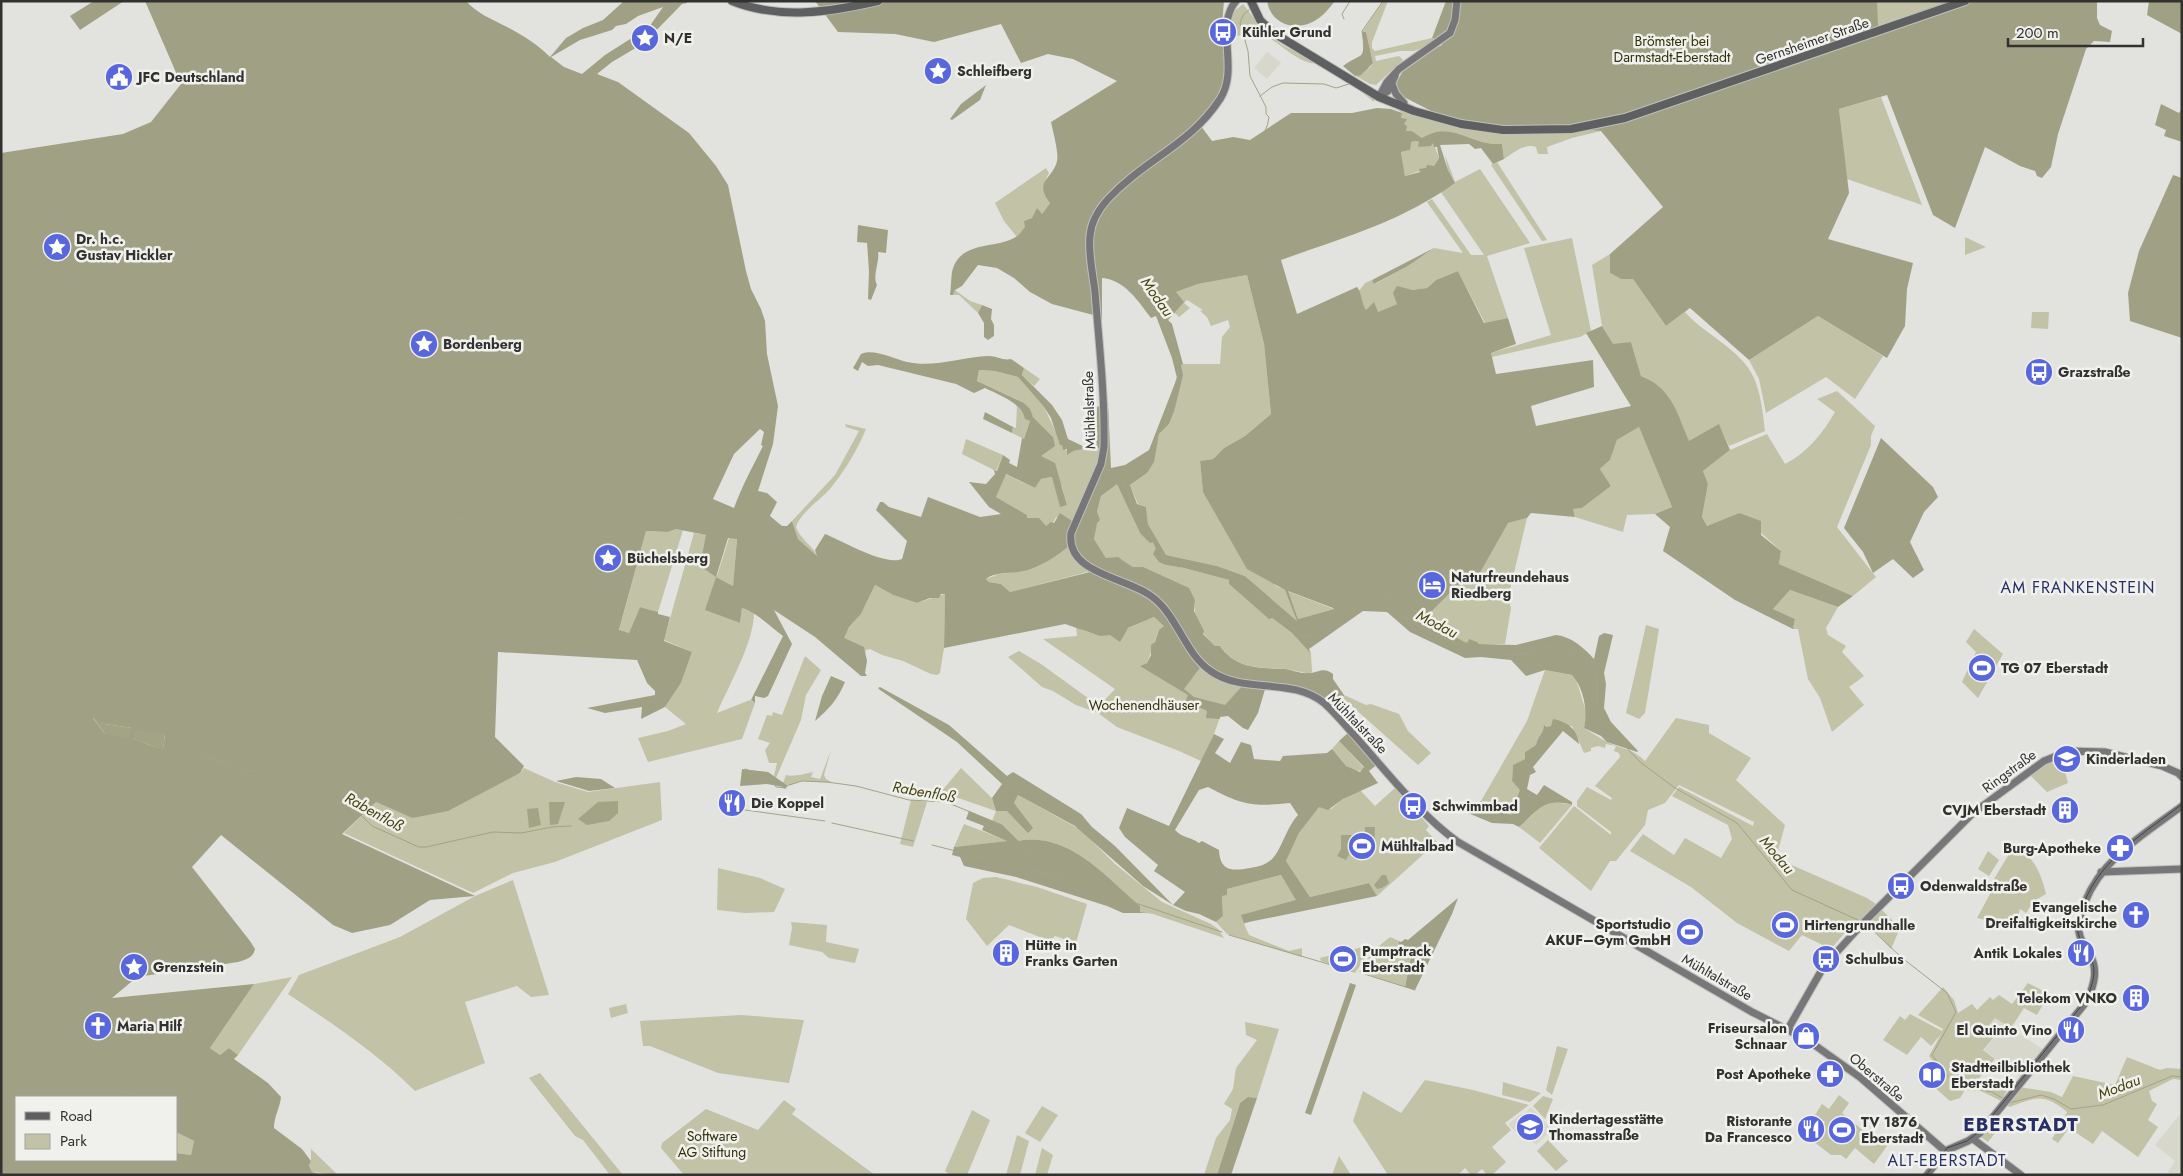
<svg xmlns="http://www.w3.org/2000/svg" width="2183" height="1176" viewBox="0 0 2183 1176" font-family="Jost,sans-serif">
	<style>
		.built { fill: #d7d7cc }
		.green { fill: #c1c2a6 }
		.forest { fill: #a0a184; fill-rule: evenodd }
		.water { fill: #a3a386 }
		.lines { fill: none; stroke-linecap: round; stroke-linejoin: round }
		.stream { stroke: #a3a386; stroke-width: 1 }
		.secondary-casing { stroke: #bfbfbc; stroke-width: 9 }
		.primary-casing { stroke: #bfbfbc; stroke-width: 10 }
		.secondary { stroke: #77777a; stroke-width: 7 }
		.primary { stroke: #5e5f61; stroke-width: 8 }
		.tram { stroke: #454544; stroke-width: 1 }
		.labels { text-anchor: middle; stroke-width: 5; stroke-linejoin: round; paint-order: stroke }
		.poi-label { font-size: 14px; font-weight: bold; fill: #313130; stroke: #f0f0ec; text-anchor: start }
		.park-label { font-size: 14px; fill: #313009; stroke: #f0f0ec }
		.street-label { font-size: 14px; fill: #313130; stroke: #f0f0ec }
		.water-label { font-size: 15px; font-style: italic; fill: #464511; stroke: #f0f0ec }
		.quarter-label { font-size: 16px; letter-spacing: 1px; fill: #272f68; stroke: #f0f0ec }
		.district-label { font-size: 19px; font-weight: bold; letter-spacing: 1px; fill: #272f68; stroke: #f0f0ec }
	</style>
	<rect width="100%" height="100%" fill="#e2e3df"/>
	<!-- built -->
	<g class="built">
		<polygon points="1267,52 1281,63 1267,79 1254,68"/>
		<polygon points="1995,1018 2044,1050 2020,1077 1984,1050 1994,1038 1996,1031 1989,1025"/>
		<polygon points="1531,1107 1552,1130 1536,1145 1528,1137 1525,1139 1522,1138 1508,1124 1521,1114 1524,1115"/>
		<polygon points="2182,1112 2182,1175 2171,1175 2168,1172 2175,1161 2155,1145"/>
	</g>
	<!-- green -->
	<g class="green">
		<path d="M 1383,1 L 1388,1 L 1372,42 L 1372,48 L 1375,51 L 1432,38 L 1440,41 L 1414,51 L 1400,51 L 1375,56 L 1376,61 L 1399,56 L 1403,60 L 1376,85 L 1370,84 L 1356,76 L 1349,80 L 1374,97 L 1374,102 L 1347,80 C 1357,75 1367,73 1373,63 L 1366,32 L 1362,32 Z"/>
		<polygon points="1877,1 1948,1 1877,26"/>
		<path d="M 1243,4 L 1265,32 L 1282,45 L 1317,63 C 1300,66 1275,38 1262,34 C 1254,31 1242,36 1234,36 L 1232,25 L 1232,13 Z"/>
		<polygon points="1881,97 1922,205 1847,179 1839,109"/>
		<path d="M 1398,107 L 1423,117 L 1601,131 L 1572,138 L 1547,147 L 1548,154 L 1538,154 L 1536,147 C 1524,143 1514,153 1504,159 L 1502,144 C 1470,146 1452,119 1422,138 L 1412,131 L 1406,132 L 1400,118 L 1402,113 L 1398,110 Z"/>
		<polygon points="1417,141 1420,142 1419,147 1433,142 1439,158 1434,166 1405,176 1401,152 1410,150 1410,142"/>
		<polygon points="1445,155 1455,182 1480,169 1530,243 1487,256 1508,318 1485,323 1458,271 1436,280 1427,288 1412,290 1397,304 1378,312 1367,311 1362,305 1359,291 1365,283 1372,280 1375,284 1408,266 1434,248 1463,253 1427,202 1432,199 1471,255 1484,255 1441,192 1455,183 1448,170"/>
		<polygon points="1497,162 1547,240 1542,241 1491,165"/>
		<path d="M 1046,168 L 1049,173 C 1043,184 1042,193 1050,203 L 1042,214 L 1032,218 L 1017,237 L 1004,221 L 995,203 Z"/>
		<polygon points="1965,237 1986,247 1965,255"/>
		<polygon points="1572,238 1591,331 1580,337 1492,357 1491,353 1551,335 1524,248"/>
		<path d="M 1610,254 L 1610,273 L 1621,279 L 1633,279 L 1666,326 L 1685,312 C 1705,335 1741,349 1754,378 C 1761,394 1763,414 1765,431 L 1729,446 L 1719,425 L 1689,442 C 1677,414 1672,388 1641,376 L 1631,342 L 1613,345 L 1602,326 L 1592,265 Z"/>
		<polygon points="1247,275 1264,344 1271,414 1245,436 1224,448 1213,459 1200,461 1203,491 1216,512 1276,586 1285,590 1298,622 1245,576 1217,566 1166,555 1148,524 1146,507 1138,504 1130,485 1147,473 1155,453 1159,434 1169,424 1174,412 1180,364 1220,364 1222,337 1230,327 1228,320 1211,326 1207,317 1200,311 1203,310 1187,300 1184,303 1190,308 1179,317 1175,313 1168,320 1176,292 1198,284"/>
		<polygon points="955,290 970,301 982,305 978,313 959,295 953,295"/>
		<polygon points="2032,312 2049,312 2048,329 2031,328"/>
		<polygon points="1818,316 1883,356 1855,399 1826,377 1766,413 1759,379 1749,360"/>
		<polygon points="1024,368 1040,379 1034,386 1022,375"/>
		<path d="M 979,370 L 995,371 L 1018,377 L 1044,407 L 1064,449 L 1071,452 C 1082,447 1093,450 1104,447 L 1075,523 L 1056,517 L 1053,523 L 1046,526 L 1026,518 L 1027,515 L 996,497 L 1005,474 L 1035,488 L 1041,479 L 1053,477 L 1060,506 L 1067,505 L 1062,486 L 1040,456 L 1053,446 L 1053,437 L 1033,417 L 1024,403 L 977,381 Z"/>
		<path d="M 1837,391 L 1875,426 L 1871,436 L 1871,445 L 1837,527 L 1876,577 L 1853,596 L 1779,564 L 1781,551 L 1739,513 L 1707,526 L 1702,517 L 1708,484 L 1703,471 L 1730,450 L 1767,434 L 1785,464 C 1807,453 1823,433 1835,412 L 1817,399 Z"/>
		<polygon points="1017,406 1030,421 1024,439 1012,433 1013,427 1016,428"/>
		<path d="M 845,424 L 866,429 C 858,449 844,472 830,489 C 819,501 801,512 796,527 C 800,539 813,546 818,557 L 798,539 L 792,521 L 835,475 L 859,431 L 846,427 Z"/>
		<polygon points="1639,427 1672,507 1655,514 1627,515 1623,532 1575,517 1573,509 1582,508 1611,486 1600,469 1610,460 1617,440"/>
		<polygon points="966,439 1003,455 996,471 962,454"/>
		<path d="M 1117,483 L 1140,533 L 1153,541 L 1166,565 L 1184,568 L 1229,580 L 1229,584 L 1269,618 L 1272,618 L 1292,633 L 1311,654 L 1312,672 L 1309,674 C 1301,672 1294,670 1286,669 C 1260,667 1237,670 1220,646 L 1215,646 C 1201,633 1193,620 1195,600 L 1161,576 L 1133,567 L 1123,560 L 1106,558 L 1094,539 L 1097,512 L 1101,496 Z"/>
		<polygon points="1527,518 1508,598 1511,608 1505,644 1479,644 1469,640 1468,644 1422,621 1464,579 1473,584 1507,523"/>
		<polygon points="676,529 683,530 658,612 640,607 629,633 619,631 646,531 668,532"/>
		<path d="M 694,533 L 707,535 L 700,565 L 717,576 L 729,538 L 737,538 L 733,586 L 716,577 L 706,610 L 740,623 L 742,608 L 754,613 C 754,642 729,685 717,713 L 750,700 L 755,703 L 742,739 L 648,762 L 638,738 L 668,731 L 686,724 L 665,707 L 681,683 L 692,652 L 664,640 Z"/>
		<polygon points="1071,544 1095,570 1010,592 1001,584 989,582 986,579 999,574 1024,571"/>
		<polygon points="875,585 893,595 917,603 945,594 944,648 940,673 937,675 931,674 903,661 882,655 870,649 866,650 866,654 865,650 843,638 849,627 861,614"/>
		<polygon points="1790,590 1838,607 1826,628 1828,635 1846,646 1842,652 1864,676 1849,687 1864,705 1832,732 1820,698 1808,679 1798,629 1793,629 1795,619 1773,609"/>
		<polygon points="1287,591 1334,609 1298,619"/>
		<path d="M 1154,617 L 1165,626 L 1159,630 L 1147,663 L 1140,666 L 1203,665 L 1245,683 L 1220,717 L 1214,734 L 1201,761 L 1179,751 L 1117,727 L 1098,713 L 1076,705 L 1053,691 L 1042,687 L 1008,657 L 1019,651 L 1041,664 L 1099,706 L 1115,689 L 1043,639 L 1077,636 L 1076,627 C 1108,644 1123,629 1154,617 Z"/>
		<polygon points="1646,625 1659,629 1645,713 1639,719 1626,713"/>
		<polygon points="1974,629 2003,654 1978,698 1962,682 1976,652 1966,642"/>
		<polygon points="805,656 821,670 806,695 801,720 776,778 774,776 777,763 769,763 765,750 770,743 758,739 767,715 772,716 773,712 782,715"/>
		<path d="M 1545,670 L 1572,675 L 1576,679 L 1587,715 L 1584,728 C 1593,733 1601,739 1609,743 C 1623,749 1633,749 1645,761 L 1676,718 L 1709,725 L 1709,733 L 1751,758 L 1736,780 L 1785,825 L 1776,858 L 1867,898 L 1876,904 L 1900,928 L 1891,949 L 1866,922 L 1862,926 L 1853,923 L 1831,949 L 1802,935 L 1789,951 L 1737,923 L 1691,887 L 1630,851 L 1643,834 L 1674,855 L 1685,838 L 1721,858 L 1732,839 L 1728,825 L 1672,796 L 1679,787 L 1753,826 L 1754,822 L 1679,785 L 1665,803 L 1648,810 L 1645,825 L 1616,861 L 1610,861 L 1591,891 L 1539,848 L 1574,806 L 1611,835 L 1611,832 L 1577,806 L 1577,801 L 1587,787 L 1611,800 L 1612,798 L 1595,786 L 1620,757 L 1619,753 L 1614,751 L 1616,746 L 1606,744 L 1605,748 L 1598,746 L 1591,748 L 1591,751 L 1584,753 L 1572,726 L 1547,727 L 1545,725 C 1543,733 1537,736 1536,745 L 1525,752 L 1526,759 L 1513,765 L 1512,781 L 1521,790 L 1511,816 L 1481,801 L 1527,721 Z"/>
		<polygon points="1344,695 1366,705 1371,704 1399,714 1408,731 1431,753 1418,765 1343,698"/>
		<path d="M 1339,741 L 1364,768 L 1363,770 C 1349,774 1338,759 1332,749 Z"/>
		<path d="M 831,750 L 824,775 L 826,779 L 833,783 L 802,781 L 788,786 L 783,783 L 786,775 C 793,777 805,774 813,772 L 811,777 L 820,779 Z"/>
		<polygon points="2060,753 2068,783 2047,792 2028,773"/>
		<polygon points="524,768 555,782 588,792 660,782 662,820 555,862 513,873 473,893 344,833 376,802 412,818 520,773"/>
		<path d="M 961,768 L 992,798 L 996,811 L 1014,803 L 1018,795 L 1081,830 L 1115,864 L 1162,902 L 1211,924 L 1218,929 L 1224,938 L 1153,914 L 1140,912 L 1140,906 C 1106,877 1068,831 1018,841 L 1002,825 L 992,821 L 996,811 L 941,792 Z"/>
		<polygon points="1395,788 1429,826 1426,830 1437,842 1377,896 1369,883 1310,897 1286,861 1299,833 1319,806 1331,809 1343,799 1360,790 1375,806"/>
		<polygon points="911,800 927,802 913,847 900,844"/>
		<polygon points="1555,802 1572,805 1540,843 1519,827 1545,803"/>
		<polygon points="964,824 1008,841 954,847"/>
		<path d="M 2015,844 C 2033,857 2041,872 2046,894 L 2034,901 L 2026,913 L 2020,909 L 2015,927 L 1977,918 L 1997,881 L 1994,879 Z"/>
		<polygon points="1988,851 1999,860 1989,876 1978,869"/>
		<polygon points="718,868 760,878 785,889 774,912 745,913 717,910"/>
		<polygon points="1281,875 1297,900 1244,924 1249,935 1289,951 1302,948 1302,957 1227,934 1216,922 1223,916 1222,896 1227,889"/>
		<polygon points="996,877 1037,887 1087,904 1076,943 1055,936 1050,941 1009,925 987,946 966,919 973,883 983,878"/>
		<path d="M 513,880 L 549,995 L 531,997 L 517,986 L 465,1002 L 485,1063 L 415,1091 C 377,1053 333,1024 288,994 L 299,975 L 400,937 L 475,896 Z"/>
		<polygon points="791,922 827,925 826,942 859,949 855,963 829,958 822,952 789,945 792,928"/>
		<polygon points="1390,937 1399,941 1398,947 1411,957 1405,987 1359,972 1373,951"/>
		<polygon points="1367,946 1370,951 1355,973 1321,961 1320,958"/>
		<polygon points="292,977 238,1055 229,1048 220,1055 210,1048 254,984"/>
		<polygon points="2028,983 2049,994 2037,1015 2024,1008 2011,1028 1995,1018 1989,1025 1995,1031 1994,1037 1983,1050 1995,1059 1979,1078 1998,1090 2002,1087 2007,1091 2001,1101 1981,1091 1965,1090 1960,1098 1950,1101 1934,1087 1943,1075 1929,1056 1941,1034 1931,1046 1921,1037 1907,1055 1883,1040 1900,1016 1905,1020 1910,1014 1942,1031 1943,1029 1918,1015 1943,987 1954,1000 1958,1013 1972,1004 1977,1010 1990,997 1993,1000 1999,995 2012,1004"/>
		<polygon points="626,1004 628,1013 611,1018 609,1008"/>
		<polygon points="741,1015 804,1020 789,1083 718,1073 650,1046 643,1046 640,1021"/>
		<polygon points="1245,1022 1279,1029 1257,1098 1248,1097 1240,1103 1217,1175 1204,1175 1216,1138 1230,1120 1232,1109 1224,1104 1233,1089 1236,1068 1257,1040 1246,1035"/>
		<polygon points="1557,1046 1568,1049 1552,1095 1546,1090"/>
		<path d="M 2127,1057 L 2160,1070 L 2167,1068 L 2182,1069 L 2182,1080 L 2173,1079 L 2149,1091 L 2152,1101 L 2157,1104 L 2148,1120 L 2158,1127 L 2138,1157 L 2102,1131 L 2093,1144 L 2069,1128 L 2058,1143 L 2052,1139 L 2067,1112 C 2044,1093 2036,1097 2010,1107 L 2006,1105 L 2019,1087 L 2051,1092 L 2062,1097 L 2073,1076 L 2115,1085 Z"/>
		<polygon points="540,1073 623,1175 610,1175 583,1140 575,1136 529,1078"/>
		<polygon points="1425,1080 1473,1090 1529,1105 1505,1123 1511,1130 1492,1147 1506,1162 1492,1175 1487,1175 1482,1169 1475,1175 1471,1175 1465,1168 1458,1175 1388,1175 1353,1121 1363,1091 1401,1113"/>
		<polygon points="1503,1082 1541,1093 1530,1102 1502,1095"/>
		<polygon points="1839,1095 1849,1103 1842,1113 1865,1132 1887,1146 1874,1164 1855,1148 1846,1159 1841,1155 1831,1155 1809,1138 1815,1129 1819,1132 1825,1122 1815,1115 1822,1104 1829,1109"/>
		<polygon points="1543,1096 1553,1099 1545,1119 1533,1106"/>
		<polygon points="784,1100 796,1109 792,1114 875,1175 684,1175 661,1148 662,1143 706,1109 758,1130"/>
		<polygon points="1042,1106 1058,1115 1040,1142 1025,1133"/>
		<polygon points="972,1110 990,1120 967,1175 950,1175 945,1171"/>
		<polygon points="1988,1127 1995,1133 1988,1142 1981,1137"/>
		<polygon points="176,1132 194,1141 191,1155 176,1153"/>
		<polygon points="1017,1135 1029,1141 1020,1175 1006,1175"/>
		<polygon points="1548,1140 1568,1161 1556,1171 1537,1151"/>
		<polygon points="1042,1148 1053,1155 1047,1175 1035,1175"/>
		<polygon points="311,1149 338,1175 312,1172 309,1164 311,1161"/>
		<polygon points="1339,1156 1351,1175 1332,1175"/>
	</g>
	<!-- forest -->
	<g class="forest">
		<polygon points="94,1 124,1 80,30 70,16"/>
		<path d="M 145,1 L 466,1 C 478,14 490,18 505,26 C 521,34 537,44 550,57 L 566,38 L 583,28 L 603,20 L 624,1 L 686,1 L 687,3 L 682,4 L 644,43 L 612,62 L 597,74 L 618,82 L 689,133 L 716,166 L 728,185 L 746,271 L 751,289 L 761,309 L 765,321 L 767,354 L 778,406 L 773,444 L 758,491 L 767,493 L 777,502 L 770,516 L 782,526 L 787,526 L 792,521 L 798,539 L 817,556 L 815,550 L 825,534 C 843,541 884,566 902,559 L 907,541 L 876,510 L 880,502 L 883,502 L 889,507 L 921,517 L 928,497 L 980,517 L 1001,514 L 989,507 L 969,482 L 986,484 L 995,474 L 994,470 L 997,471 L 1003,455 L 1010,460 L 1009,463 L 1017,467 L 1022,438 L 1024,439 L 1030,421 L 1025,419 C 1022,403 999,395 985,388 L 974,393 L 956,384 L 878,365 L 868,366 L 862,362 L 858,371 L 853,368 L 861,354 C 873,348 895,359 907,362 C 934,368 961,357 989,356 C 997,356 1003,361 1011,359 L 1024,368 L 1022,375 L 1052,405 L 1062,420 L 1068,439 L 1091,450 L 1096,433 L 1097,407 L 1108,402 L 1111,468 L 1125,465 L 1149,450 L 1177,378 L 1172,358 L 1156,316 L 1151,318 C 1138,301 1125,280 1102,278 L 1102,340 L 1097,316 L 1052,304 L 1030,292 L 1014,278 L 997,268 L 978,265 L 962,286 L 955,290 L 953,295 L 950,295 C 951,288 951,279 952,272 C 959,241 993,249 1014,238 C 1019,236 1022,230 1025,227 L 1024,221 L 1032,218 L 1037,208 L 1042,214 L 1050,203 C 1033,181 1053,179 1057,161 C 1059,153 1053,132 1051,122 L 1117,81 L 1073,59 L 1048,54 L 1021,63 L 1001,24 L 934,42 L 895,34 L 838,32 L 815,1 L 1224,1 L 1222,25 L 1226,78 L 1218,96 L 1198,122 L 1212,141 L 1233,137 L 1250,140 L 1291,113 L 1352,113 L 1377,108 L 1391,109 L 1402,113 L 1401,118 L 1407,119 L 1404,124 L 1407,126 L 1406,131 L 1412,131 L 1422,138 C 1452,119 1470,146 1502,144 L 1504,159 L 1493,164 L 1481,148 L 1475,149 L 1469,144 L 1440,145 L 1448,170 L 1455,183 C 1401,222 1342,238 1281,260 L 1297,314 L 1357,287 C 1362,292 1361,303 1366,310 L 1374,302 L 1378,312 L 1397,304 L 1393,293 L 1397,286 L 1412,290 L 1427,288 L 1436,280 L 1458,271 L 1484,323 L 1508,318 L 1516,344 L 1491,353 L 1496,374 L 1593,360 L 1594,387 L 1531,406 L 1536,426 L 1631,406 L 1586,333 L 1602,326 L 1613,344 L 1631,342 L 1641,376 C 1672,388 1677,413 1689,441 L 1719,424 L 1730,450 L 1703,471 L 1708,484 L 1702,517 L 1707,526 L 1739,513 L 1761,521 L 1761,535 L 1781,551 L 1779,564 L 1853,596 L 1838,607 L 1790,590 L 1773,609 L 1795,619 L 1793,629 L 1735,600 L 1663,551 L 1670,527 L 1655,514 L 1672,507 L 1639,427 L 1617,440 L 1610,460 L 1600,469 L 1611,486 L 1582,508 L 1573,509 L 1575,517 L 1531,513 L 1527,518 L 1508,523 L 1473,585 L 1464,579 L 1422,621 L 1467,643 L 1469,639 L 1477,642 L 1479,644 L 1516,645 L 1556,635 C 1572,637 1583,647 1594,659 L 1599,636 L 1604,633 L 1613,635 L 1604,673 L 1606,684 L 1604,708 L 1611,722 L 1638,751 L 1637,752 L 1607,742 L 1601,736 L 1584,728 C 1588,712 1584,688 1572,675 L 1545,670 L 1526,676 L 1511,660 L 1481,657 L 1465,658 L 1410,632 L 1387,612 L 1363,611 L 1309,649 L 1311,654 L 1292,633 L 1272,618 L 1269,619 L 1229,584 L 1229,580 L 1184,568 L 1166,565 L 1159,562 L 1153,554 L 1156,548 L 1153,542 L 1150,543 L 1140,533 L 1117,484 L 1101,496 L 1097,512 L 1100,520 L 1097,523 L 1094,539 L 1106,558 L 1118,557 L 1133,567 L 1143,567 L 1189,588 L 1195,600 L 1194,611 L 1204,631 L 1203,634 L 1215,646 L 1220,646 C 1236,669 1259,668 1285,669 C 1293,670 1301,674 1308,673 C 1318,673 1323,666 1333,674 L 1333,679 L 1344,695 L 1343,698 L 1339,698 L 1341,712 L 1337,716 L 1313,695 L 1266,686 L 1258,713 L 1248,730 L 1243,728 L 1228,716 L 1220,717 L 1220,719 L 1206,718 L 1207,711 L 1201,708 L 1184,712 L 1183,707 L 1188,695 L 1140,666 L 1147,663 L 1151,655 L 1151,645 L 1155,642 L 1159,630 L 1164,626 L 1154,617 L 1128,628 L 1120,642 L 1110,635 L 1100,636 L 1065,624 L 944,648 L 945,594 L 941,594 L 939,598 L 930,598 L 917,603 L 893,595 L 875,585 L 861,614 L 849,627 L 844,638 L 864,647 L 867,661 L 865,673 L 867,676 L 861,676 L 815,637 L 774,610 L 792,644 L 768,696 L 764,698 L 755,696 L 755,703 L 751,700 L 783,636 C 770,626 757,613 742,608 L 740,623 L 705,610 L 716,577 L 700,566 L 706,535 L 676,529 L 668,532 L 646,531 L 619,630 L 629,633 L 640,607 L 658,612 L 658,614 L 670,617 L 664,641 L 692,652 L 681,683 L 665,707 L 641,719 L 642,707 L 605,713 L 587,708 L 655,695 L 655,691 L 647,683 L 637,660 L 498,652 L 495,737 L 524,766 L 520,773 L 448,811 L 412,818 L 376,802 L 342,834 L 475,896 L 430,900 L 390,925 L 352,933 L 333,925 L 221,835 L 192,867 L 250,941 L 255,949 C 253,958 247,959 238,962 L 137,977 L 112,998 L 254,984 L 210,1048 L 220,1055 L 229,1048 L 238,1055 L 234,1059 L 268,1083 L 281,1097 C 280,1108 274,1116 274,1128 L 302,1149 L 311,1161 L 309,1165 L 312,1172 L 322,1175 L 1,1175 L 1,153 L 123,134 L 151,122 L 181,84 ZM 663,7 L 649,27 L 605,55 L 582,74 L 564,67 L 551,57 L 580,40 L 612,30 L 616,26 L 626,24 L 638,16 ZM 1416,141 L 1419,142 L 1418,147 L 1431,146 L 1433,143 L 1434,147 L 1437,147 L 1439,158 L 1434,166 L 1427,165 L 1426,168 L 1419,169 L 1420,172 L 1405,176 L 1401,152 L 1410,150 L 1411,142 ZM 1247,275 L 1264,344 L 1271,414 L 1245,436 L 1224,448 L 1213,459 L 1200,461 L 1203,492 L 1247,569 L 1285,590 L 1297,621 L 1245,576 L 1217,566 L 1166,555 L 1148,524 L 1146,507 L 1137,504 L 1130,485 L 1147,473 L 1154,462 L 1159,434 L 1169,424 L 1174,412 L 1183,375 L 1181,365 L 1183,364 L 1172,324 L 1168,320 L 1184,302 L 1176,292 L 1198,284 ZM 979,370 L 995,371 L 1018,377 L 1044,407 L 1051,418 L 1060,445 L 1062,445 L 1063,450 L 1067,449 L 1067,455 C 1078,446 1091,451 1104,447 L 1075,523 L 1060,513 L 1054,523 L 1051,522 L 1046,526 L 1039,518 L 1027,518 L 1027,515 L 996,497 L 1006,474 L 1035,488 L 1041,479 L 1052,477 L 1060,507 L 1067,505 L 1055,463 L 1041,456 L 1055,446 L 1053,437 L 1033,417 L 1030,409 L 1024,403 L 977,381 ZM 760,429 L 764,432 L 761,445 L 763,446 C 752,468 742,486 734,508 L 713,499 L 734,454 ZM 728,538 L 737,539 L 733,586 L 716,577 ZM 1071,544 L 1081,563 L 1094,571 L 1010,592 L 1001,584 L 989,582 L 986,579 C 996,571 1012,574 1024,571 C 1040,567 1058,556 1071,544 ZM 1288,591 L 1333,608 L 1334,609 L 1298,619 ZM 1202,665 L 1226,679 L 1245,683 L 1225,705 L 1194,697 L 1184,689 ZM 93,718 L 105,724 L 132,728 L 105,734 ZM 165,735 L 163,749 C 152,747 144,742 133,739 ZM 16,1097 L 176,1097 L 176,1132 L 194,1141 L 191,1155 L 176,1153 L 176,1160 L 16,1160 Z"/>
		<path d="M 1267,1 L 1335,1 C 1330,7 1325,14 1319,18 C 1299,33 1271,26 1267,1 Z"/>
		<polygon points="1446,1 1877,1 1878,26 1948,1 2097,1 2097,18 2100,25 2112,31 2110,42 2094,41 2086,49 2058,134 2051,167 2042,178 2037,176 2035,171 2020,166 1985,147 1955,228 1933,215 1887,95 1839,109 1849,193 1828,239 1913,263 1907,289 1905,326 1887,358 1818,316 1749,360 1690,308 1666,326 1633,279 1621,279 1610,273 1610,254 1663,207 1601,131 1571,129 1503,130 1431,116 1433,112 1400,95 1395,85 1404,69 1435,47 1438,47 1442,45 1440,41 1432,38"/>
		<polygon points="2149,1 2182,1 2182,34 2147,15"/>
		<path d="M 1362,32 L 1366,32 L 1373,63 L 1361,75 L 1355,76 L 1343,66 C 1363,51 1365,63 1362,32 Z"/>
		<polygon points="986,85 980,100 952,120 950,119 961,104"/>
		<polygon points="2161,104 2179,113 2182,109 2182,142 2164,136 2166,130 2155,125"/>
		<polygon points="2173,175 2182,178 2182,338 2130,321 2128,293 2139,251"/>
		<path d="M 858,225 L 888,230 L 886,253 L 878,252 C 880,262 872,275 877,285 L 871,300 L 868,299 L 869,271 L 867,243 L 857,242 Z"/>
		<polygon points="1434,248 1408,266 1374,284 1372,280"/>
		<polygon points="982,305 992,309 991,319 994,325 994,336 988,340 984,337 984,323 978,313"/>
		<polygon points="985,412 1013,427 1012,433 983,419"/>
		<polygon points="1881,438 1933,487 1938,497 1924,512 1910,542 1924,570 1913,578 1893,559 1873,573 1863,552 1844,528"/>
		<path d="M 831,676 L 845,682 C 838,699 829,709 815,721 L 822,696 Z"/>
		<path d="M 880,687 L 949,725 L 1007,776 L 1013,772 L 1081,814 L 1092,827 L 1115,846 L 1173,905 L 1185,892 L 1154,871 L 1158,865 L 1125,837 L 1119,828 L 1127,808 L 1169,826 L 1214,734 L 1224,739 L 1215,753 L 1230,763 L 1241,742 L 1251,745 L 1254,759 L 1280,761 L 1283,756 L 1327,753 L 1332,749 L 1346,766 L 1360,772 L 1364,767 L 1339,741 L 1350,731 L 1379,763 L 1369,771 L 1378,783 L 1343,799 L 1328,810 L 1319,807 L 1299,833 L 1286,861 L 1310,897 L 1369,883 L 1377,896 L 1244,923 L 1241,915 L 1296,900 L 1281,875 L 1227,889 L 1227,895 L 1222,896 L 1223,916 L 1216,922 L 1199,914 L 1186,911 L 1173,905 L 1143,886 L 1075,826 L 1018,795 L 1014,803 L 1033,828 L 1028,833 L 1007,811 L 996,811 L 992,798 L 1002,784 L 957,742 L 880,690 L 878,688 ZM 1208,787 C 1242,805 1252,807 1290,803 L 1298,815 C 1286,828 1281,851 1272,859 C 1266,865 1257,867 1250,868 C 1233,871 1220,872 1219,850 L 1202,841 L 1199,843 C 1191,837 1182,838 1175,830 L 1199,790 Z"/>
		<path d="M 1553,719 C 1567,722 1577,728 1579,744 L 1563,731 L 1533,767 L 1536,772 L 1530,775 L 1527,789 L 1537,795 L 1544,785 L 1572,802 L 1572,805 C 1543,797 1539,810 1519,827 L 1513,824 L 1492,823 L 1468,813 L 1481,801 L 1511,815 L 1520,790 L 1512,781 L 1513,765 L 1525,759 L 1525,752 L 1536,745 C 1537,736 1544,733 1544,725 L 1547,727 L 1551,726 Z"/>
		<polygon points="742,769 768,772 788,786 784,789 783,787 767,784 740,786"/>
		<polygon points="576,777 601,779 615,788 589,791 556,781"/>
		<path d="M 969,811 L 1002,825 L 1018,841 C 1068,831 1106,877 1140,906 L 1140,912 L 1148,913 L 1123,913 L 1107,906 L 1016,877 L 964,866 L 960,857 L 952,855 L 954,847 L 1007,841 L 982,830 L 984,826 L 966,819 Z"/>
		<polygon points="1458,898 1452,914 1415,990 1405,987 1411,957 1398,947 1399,941 1401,942 1405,939 1408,940"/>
		<polygon points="1350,983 1356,985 1311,1115 1305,1113"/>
		<polygon points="1248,1097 1257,1098 1231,1175 1217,1175 1240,1103"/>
	</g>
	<!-- water -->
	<g class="water">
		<polygon points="92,716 105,724 132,728 129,738 105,734"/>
		<polygon points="136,729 165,734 163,750 133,739"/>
		<polygon points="618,801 618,813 609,821 587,825 578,819 598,802"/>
		<polygon points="549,802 565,802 558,824 550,825"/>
		<polygon points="538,808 541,825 529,828 527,809"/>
		<polygon points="1365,827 1375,827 1374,849 1352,849 1346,860 1337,856 1341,849 1341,835 1365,835"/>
		<polygon points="1382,875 1386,875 1389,883 1382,888 1377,889 1374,885"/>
	</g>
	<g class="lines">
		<!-- stream -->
		<g class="stream">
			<path d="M 1251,8 L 1243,15 L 1240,23 L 1248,51 L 1250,76 L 1266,107 L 1266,114 L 1269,117 C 1264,164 1209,130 1189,163 L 1158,166 L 1147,173 L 1115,204 L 1100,241 L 1103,246 L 1100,251 L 1111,264 L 1130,275 L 1162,317 L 1174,345 L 1179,371 L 1165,423 L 1159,432 L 1152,451 L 1123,480 L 1136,512 L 1147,527 L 1156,548 L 1164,558 L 1240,578 L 1302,636 L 1309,636 L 1336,618 L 1362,605 L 1369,596 L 1384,592 L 1390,594 L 1399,613 L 1405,618 L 1464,649 L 1508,655 L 1533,653 L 1540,648 L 1561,645 L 1575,652 L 1576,656 L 1585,661 L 1597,676 L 1597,705 L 1601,720 L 1640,762 L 1675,788 L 1737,823 L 1792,890 L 1860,921"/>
			<polyline points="1344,19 1342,14 1350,1"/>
			<polyline points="1367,59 1362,31 1383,1"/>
			<polyline points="1358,76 1368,68 1368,62"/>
			<polyline points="1260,96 1272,87 1283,83 1324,84 1336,88 1349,84"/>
			<polyline points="411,496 414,489"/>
			<path d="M 412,497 C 419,516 447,521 465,519"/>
			<polyline points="175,744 242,770 259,771 302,794 346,805 359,813 372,826 419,847 426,847 493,832 521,833 552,827 571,826"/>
			<polyline points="745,769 756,773 762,779 770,777 776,787 786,788"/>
			<polyline points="789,785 802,781 827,782 856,786 909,800 946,802 1002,825 1033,856 1064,879 1222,932"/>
			<polyline points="738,809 825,821"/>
			<polyline points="832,823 913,841"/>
			<polyline points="932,845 1062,878"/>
			<polyline points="1866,924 1901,957 1947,993 1956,1012 1932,1055 1954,1084 1992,1092 2004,1099"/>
			<polyline points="1229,935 1352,971"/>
			<polyline points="1361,973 1415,990"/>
			<polyline points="122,1091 147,1097"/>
			<polyline points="2009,1103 2041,1095 2054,1099 2071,1109 2103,1105 2172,1076 2182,1077"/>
			<polyline points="176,1112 237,1140 252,1157 286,1175"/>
		</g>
		<defs>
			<g id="secondary">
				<path d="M 1236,1 C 1214,27 1240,68 1220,99 C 1190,145 1144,160 1108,199 C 1099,209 1091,221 1090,236 C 1088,254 1093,274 1095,292 C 1099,343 1105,395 1104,447 L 1101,464 L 1071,533 C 1066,574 1126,577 1151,596 C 1178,615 1184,654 1212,672 C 1245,694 1292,677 1324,703 C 1335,713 1345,725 1355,736 C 1386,771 1420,815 1458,842 L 1752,1012 L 1806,1039 L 1861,1078 L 1945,1151"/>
				<polyline points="1392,84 1396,94 1404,103"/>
				<polyline points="1379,97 1387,82 1399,69 1450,33 1455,20 1457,1"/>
				<polyline points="1379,97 1388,91 1395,76"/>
				<polyline points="2101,872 2182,869"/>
				<polyline points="1788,1029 1824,966 1866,920 1973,813 2044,761 2069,751 2105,752 2162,766 2178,773 2182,777"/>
				<polyline points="1973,1139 2021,1175"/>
				<path d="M 1927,1175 L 1945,1151 L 1968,1141 L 1980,1133 L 2087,1001 C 2094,985 2099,969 2089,953 C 2085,947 2080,940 2079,932 C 2078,922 2081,912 2085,902 C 2102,858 2146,833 2182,806"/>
			</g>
			<g id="primary">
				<path d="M 732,1 C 780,20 830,12 878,1"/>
				<polyline points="1251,1 1260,20 1272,32 1379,97 1414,111 1461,124 1503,130 1571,129 1625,118 1965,1"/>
			</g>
		</defs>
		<!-- secondary casing -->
		<use href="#secondary" class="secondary-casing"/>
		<!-- primary casing -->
		<use href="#primary" class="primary-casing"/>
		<!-- secondary -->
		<use href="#secondary" class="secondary"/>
		<!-- primary -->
		<use href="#primary" class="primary"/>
		<!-- tram -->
		<path class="tram" d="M 1926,1175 L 1947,1148 L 1967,1141 L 1980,1131 L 2086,1000 C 2092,986 2098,971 2090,956 C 2087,949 2081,944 2079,936 C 2075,925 2079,914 2084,903 C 2102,857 2144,834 2182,804"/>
	</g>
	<!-- icons -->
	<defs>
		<symbol id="bus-disc" viewBox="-11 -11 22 22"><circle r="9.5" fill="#5867de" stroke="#f0f0ec"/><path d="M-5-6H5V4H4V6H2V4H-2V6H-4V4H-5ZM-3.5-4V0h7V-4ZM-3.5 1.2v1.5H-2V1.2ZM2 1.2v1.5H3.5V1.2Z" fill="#fff"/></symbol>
		<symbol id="sight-disc" viewBox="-11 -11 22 22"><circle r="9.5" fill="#5867de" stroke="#f0f0ec"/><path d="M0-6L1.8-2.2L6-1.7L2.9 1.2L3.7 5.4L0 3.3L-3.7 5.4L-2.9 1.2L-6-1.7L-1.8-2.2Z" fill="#fff"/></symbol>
		<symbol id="civic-disc" viewBox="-11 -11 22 22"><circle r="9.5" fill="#5867de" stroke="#f0f0ec"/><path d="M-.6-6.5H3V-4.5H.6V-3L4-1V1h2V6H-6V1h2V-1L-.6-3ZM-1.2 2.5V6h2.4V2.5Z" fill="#fff"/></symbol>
		<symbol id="hotel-disc" viewBox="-11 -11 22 22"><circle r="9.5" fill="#5867de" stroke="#f0f0ec"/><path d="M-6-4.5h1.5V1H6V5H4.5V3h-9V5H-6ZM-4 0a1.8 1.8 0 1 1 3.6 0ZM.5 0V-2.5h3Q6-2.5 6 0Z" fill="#fff"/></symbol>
		<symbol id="stadium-disc" viewBox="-11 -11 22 22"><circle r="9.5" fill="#5867de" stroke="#f0f0ec"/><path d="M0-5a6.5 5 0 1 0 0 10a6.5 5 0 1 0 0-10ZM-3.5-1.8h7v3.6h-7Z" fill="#fff"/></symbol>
		<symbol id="school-disc" viewBox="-11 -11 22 22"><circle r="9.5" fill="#5867de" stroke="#f0f0ec"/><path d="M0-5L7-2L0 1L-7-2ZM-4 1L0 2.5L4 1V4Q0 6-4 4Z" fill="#fff"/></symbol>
		<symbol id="restaurant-disc" viewBox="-11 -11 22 22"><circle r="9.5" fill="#5867de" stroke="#f0f0ec"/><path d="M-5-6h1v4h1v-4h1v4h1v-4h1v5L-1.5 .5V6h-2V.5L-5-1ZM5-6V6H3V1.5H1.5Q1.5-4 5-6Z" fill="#fff"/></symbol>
		<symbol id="building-disc" viewBox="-11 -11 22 22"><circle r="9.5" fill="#5867de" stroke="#f0f0ec"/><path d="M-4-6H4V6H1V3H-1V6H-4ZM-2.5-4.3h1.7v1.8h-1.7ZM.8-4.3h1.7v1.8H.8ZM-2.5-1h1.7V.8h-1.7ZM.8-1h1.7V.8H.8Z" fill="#fff"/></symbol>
		<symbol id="pharmacy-disc" viewBox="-11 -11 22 22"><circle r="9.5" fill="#5867de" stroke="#f0f0ec"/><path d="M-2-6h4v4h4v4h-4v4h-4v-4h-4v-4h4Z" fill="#fff"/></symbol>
		<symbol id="church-disc" viewBox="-11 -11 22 22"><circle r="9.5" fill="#5867de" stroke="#f0f0ec"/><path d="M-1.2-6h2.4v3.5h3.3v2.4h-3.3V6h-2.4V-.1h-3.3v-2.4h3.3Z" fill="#fff"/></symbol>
		<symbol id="shop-disc" viewBox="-11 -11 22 22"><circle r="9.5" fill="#5867de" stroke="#f0f0ec"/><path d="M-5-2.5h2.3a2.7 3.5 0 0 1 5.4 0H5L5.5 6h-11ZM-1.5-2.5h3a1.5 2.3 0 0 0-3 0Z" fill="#fff"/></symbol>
		<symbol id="library-disc" viewBox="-11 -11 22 22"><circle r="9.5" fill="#5867de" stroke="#f0f0ec"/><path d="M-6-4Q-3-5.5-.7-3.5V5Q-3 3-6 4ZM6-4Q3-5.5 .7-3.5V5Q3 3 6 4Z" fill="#fff"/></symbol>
	</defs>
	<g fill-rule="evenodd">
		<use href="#bus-disc" x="1207" y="16" width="32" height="32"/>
		<use href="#sight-disc" x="629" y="22" width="32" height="32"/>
		<use href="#sight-disc" x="922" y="55" width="32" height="32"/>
		<use href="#civic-disc" x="103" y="61" width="32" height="32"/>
		<use href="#sight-disc" x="41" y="231" width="32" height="32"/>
		<use href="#sight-disc" x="408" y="328" width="32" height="32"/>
		<use href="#bus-disc" x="2023" y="356" width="32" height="32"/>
		<use href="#sight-disc" x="592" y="542" width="32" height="32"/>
		<use href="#hotel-disc" x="1416" y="569" width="32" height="32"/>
		<use href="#stadium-disc" x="1966" y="652" width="32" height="32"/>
		<use href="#school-disc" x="2051" y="743" width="32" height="32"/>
		<use href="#restaurant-disc" x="716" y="787" width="32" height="32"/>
		<use href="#bus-disc" x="1397" y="790" width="32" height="32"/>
		<use href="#building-disc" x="2049" y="794" width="32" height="32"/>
		<use href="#stadium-disc" x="1346" y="830" width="32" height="32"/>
		<use href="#pharmacy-disc" x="2104" y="832" width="32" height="32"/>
		<use href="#bus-disc" x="1885" y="870" width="32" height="32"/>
		<use href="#church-disc" x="2120" y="899" width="32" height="32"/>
		<use href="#stadium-disc" x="1769" y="909" width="32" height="32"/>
		<use href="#stadium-disc" x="1674" y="916" width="32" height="32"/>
		<use href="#building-disc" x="990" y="937" width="32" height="32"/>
		<use href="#restaurant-disc" x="2065" y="937" width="32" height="32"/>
		<use href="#stadium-disc" x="1327" y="943" width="32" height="32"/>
		<use href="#bus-disc" x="1810" y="943" width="32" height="32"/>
		<use href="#sight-disc" x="118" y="951" width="32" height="32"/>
		<use href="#building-disc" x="2120" y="982" width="32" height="32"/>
		<use href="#church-disc" x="82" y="1010" width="32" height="32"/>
		<use href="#restaurant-disc" x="2055" y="1014" width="32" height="32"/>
		<use href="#shop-disc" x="1790" y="1020" width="32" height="32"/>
		<use href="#pharmacy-disc" x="1814" y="1058" width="32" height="32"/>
		<use href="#library-disc" x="1916" y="1059" width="32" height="32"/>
		<use href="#school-disc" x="1514" y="1111" width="32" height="32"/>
		<use href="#restaurant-disc" x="1795" y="1113" width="32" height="32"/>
		<use href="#stadium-disc" x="1826" y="1114" width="32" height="32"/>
	</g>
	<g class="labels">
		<!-- poi labels -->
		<g class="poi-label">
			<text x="1242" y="37">Kühler Grund</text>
			<text x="664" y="43">N/E</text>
			<text x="957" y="76">Schleifberg</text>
			<text x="138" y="82">JFC Deutschland</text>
			<text x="76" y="244">Dr. h.c.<tspan x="76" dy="16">Gustav Hickler</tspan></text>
			<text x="443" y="349">Bordenberg</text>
			<text x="2058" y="377">Grazstraße</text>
			<text x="627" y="563">Büchelsberg</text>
			<text x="1451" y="582">Naturfreundehaus<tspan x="1451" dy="16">Riedberg</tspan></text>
			<text x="2001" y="673">TG 07 Eberstadt</text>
			<text x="2086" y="764">Kinderladen</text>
			<text x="751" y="808">Die Koppel</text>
			<text x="1432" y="811">Schwimmbad</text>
			<text x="2046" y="815" text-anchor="end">CVJM Eberstadt</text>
			<text x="1381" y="851">Mühltalbad</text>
			<text x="2101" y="853" text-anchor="end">Burg-Apotheke</text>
			<text x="1920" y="891">Odenwaldstraße</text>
			<text x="2117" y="912" text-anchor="end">Evangelische<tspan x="2117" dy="16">Dreifaltigkeitskirche</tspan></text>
			<text x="1671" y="929" text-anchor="end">Sportstudio<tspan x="1671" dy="16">AKUF–Gym GmbH</tspan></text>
			<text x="1804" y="930">Hirtengrundhalle</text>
			<text x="1025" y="950">Hütte in<tspan x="1025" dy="16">Franks Garten</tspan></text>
			<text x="1362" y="956">Pumptrack<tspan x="1362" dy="16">Eberstadt</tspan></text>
			<text x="2062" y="958" text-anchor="end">Antik Lokales</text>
			<text x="1845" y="964">Schulbus</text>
			<text x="153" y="972">Grenzstein</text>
			<text x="2117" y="1003" text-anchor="end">Telekom VNKO</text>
			<text x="117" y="1031">Maria Hilf</text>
			<text x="1787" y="1033" text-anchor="end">Friseursalon<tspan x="1787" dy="16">Schnaar</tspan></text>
			<text x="2052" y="1035" text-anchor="end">El Quinto Vino</text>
			<text x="1951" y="1072">Stadtteilbibliothek<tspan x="1951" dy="16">Eberstadt</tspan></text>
			<text x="1811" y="1079" text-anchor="end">Post Apotheke</text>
			<text x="1549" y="1124">Kindertagesstätte<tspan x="1549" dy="16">Thomasstraße</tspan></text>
			<text x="1792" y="1126" text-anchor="end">Ristorante<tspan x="1792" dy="16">Da Francesco</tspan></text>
			<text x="1861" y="1127">TV 1876<tspan x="1861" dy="16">Eberstadt</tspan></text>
		</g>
		<!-- park labels -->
		<g class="park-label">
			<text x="1672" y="46">Brömster bei<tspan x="1672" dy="16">Darmstadt-Eberstadt</tspan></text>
			<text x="1144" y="710">Wochenendhäuser</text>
			<text x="712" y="1141">Software<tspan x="712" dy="16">AG Stiftung</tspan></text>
		</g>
		<!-- street labels -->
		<g class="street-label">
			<text transform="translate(1812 41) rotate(-19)" y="5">Gernsheimer Straße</text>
			<text transform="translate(1089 410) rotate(-92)" y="5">Mühltalstraße</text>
			<text transform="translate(1358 723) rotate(46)" y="5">Mühltalstraße</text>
			<text transform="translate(2009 771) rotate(-36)" y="5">Ringstraße</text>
			<text transform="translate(1717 977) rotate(30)" y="5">Mühltalstraße</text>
			<text transform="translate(1877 1077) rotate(40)" y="5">Oberstraße</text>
		</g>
		<!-- water labels -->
		<g class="water-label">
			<text transform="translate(1157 297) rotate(55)" y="5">Modau</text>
			<text transform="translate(1437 624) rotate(27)" y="5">Modau</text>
			<text transform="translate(924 792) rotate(10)" y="5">Rabenfloß</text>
			<text transform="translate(374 812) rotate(29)" y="5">Rabenfloß</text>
			<text transform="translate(1777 855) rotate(50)" y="5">Modau</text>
			<text transform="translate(2119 1087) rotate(-21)" y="5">Modau</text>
		</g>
		<!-- quarter labels -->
		<g class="quarter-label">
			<text x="2078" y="593">AM FRANKENSTEIN</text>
			<text x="1947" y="1166">ALT-EBERSTADT</text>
		</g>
		<!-- district labels -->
		<g class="district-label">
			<text x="2021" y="1131">EBERSTADT</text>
		</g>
	</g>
	<!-- border -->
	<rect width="2183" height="1176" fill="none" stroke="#313130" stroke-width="5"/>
	<!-- legend -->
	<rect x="15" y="1096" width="162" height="65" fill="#f0f0ec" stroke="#a4a4a1"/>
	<rect x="25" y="1112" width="25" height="8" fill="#5e5f61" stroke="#a4a4a1"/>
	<text x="60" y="1121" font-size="15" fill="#313130">Road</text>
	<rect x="25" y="1134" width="25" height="15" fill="#c1c2a6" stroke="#a4a4a1"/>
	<text x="60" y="1146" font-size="15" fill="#313130">Park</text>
	<!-- scale -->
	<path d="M2008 38v8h135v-8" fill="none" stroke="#313130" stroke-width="2.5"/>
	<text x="2016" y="38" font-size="15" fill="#313130" stroke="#f0f0ec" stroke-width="4" paint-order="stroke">200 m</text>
</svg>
